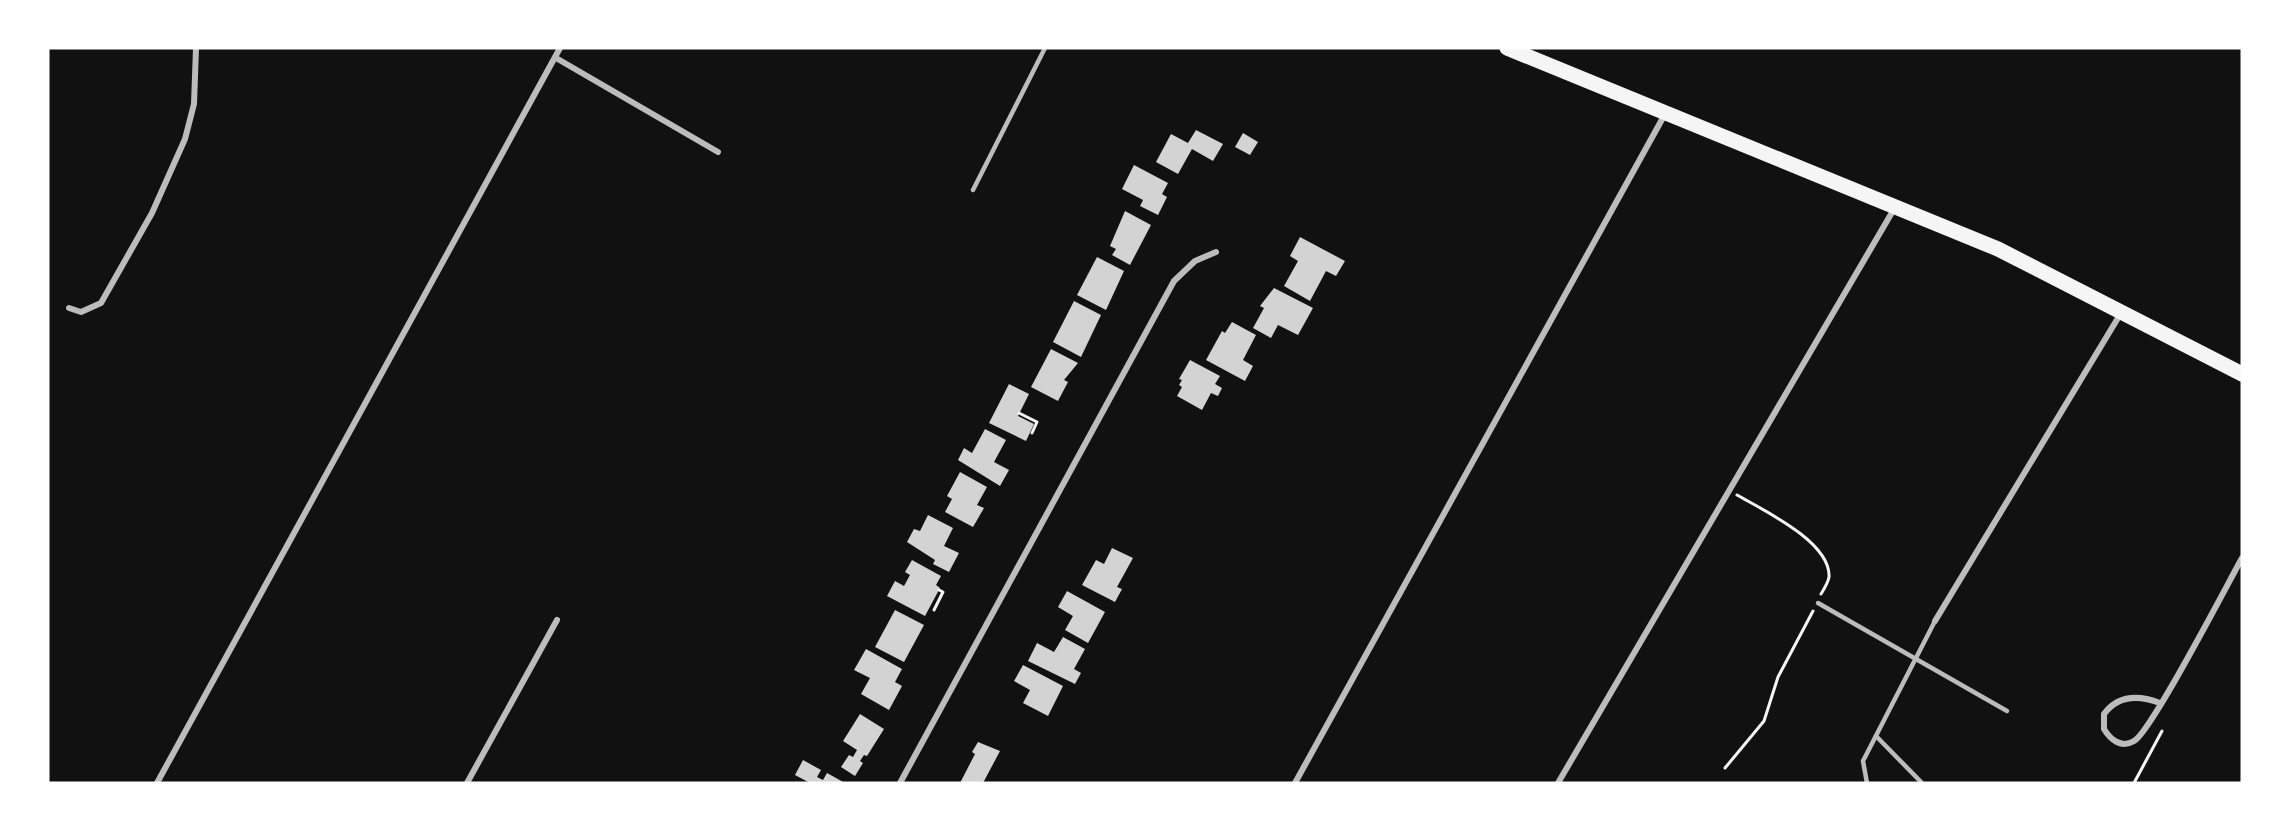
<svg xmlns="http://www.w3.org/2000/svg" width="2290" height="831" viewBox="0 0 2290 831" font-family="Montserrat,sans-serif">
	<style>
		.building { fill: #d3d3d3 }
		.lines { fill: none; stroke-linecap: round; stroke-linejoin: round }
		.path { stroke: #f5f5f5; stroke-width: 3 }
		.service { stroke: #bcbcbc; stroke-width: 4.5 }
		.minor { stroke: #bcbcbc; stroke-width: 6 }
		.primary { stroke: #f5f5f5; stroke-width: 15 }
	</style>
	<rect width="100%" height="100%" fill="#111"/>
	<!-- building -->
	<g class="building">
		<polygon points="1196,130 1223,144 1213,161 1192,149 1178,174 1156,162 1171,134 1188,143"/>
		<polygon points="1243,133 1258,142 1250,155 1235,147"/>
		<polygon points="1134,165 1168,183 1162,194 1167,197 1158,215 1140,206 1143,200 1122,189"/>
		<polygon points="1125,211 1151,225 1130,265 1112,255 1116,249 1110,246"/>
		<polygon points="1300,237 1345,261 1336,276 1326,271 1310,301 1284,286 1298,261 1290,256"/>
		<polygon points="1097,257 1124,271 1106,310 1077,295"/>
		<polygon points="1274,288 1313,308 1298,335 1278,325 1271,338 1253,328 1264,308 1260,306"/>
		<polygon points="1074,301 1101,315 1081,357 1053,342"/>
		<polygon points="1232,322 1256,335 1243,360 1253,366 1245,381 1206,360 1222,331 1225,333"/>
		<polygon points="1051,349 1078,363 1064,380 1068,382 1058,401 1031,387"/>
		<polygon points="1190,360 1220,376 1215,384 1222,388 1218,396 1211,393 1202,410 1177,396 1182,387 1179,385 1182,380 1179,379"/>
		<polygon points="1009,384 1029,394 1018,416 1034,424 1026,441 989,423"/>
		<polygon points="985,429 1006,440 994,462 1009,470 1000,486 958,460 964,448 972,453"/>
		<polygon points="960,472 987,487 977,505 984,508 973,527 945,512 952,499 947,496"/>
		<polygon points="928,515 953,528 944,546 959,553 949,572 933,564 935,560 907,542 914,529 920,531"/>
		<polygon points="1112,548 1133,558 1117,587 1122,589 1115,602 1082,585 1096,560 1104,564"/>
		<polygon points="912,560 941,576 936,585 940,588 925,616 887,596 895,581 904,586 910,575 905,572"/>
		<polygon points="1067,591 1105,612 1088,643 1065,630 1073,616 1058,607"/>
		<polygon points="895,610 924,625 904,662 875,647"/>
		<polygon points="1063,637 1085,649 1074,669 1081,673 1075,684 1028,661 1037,643 1054,652"/>
		<polygon points="866,649 902,669 895,682 902,686 889,710 861,694 870,678 854,670"/>
		<polygon points="1023,665 1063,686 1048,716 1023,703 1030,690 1014,681"/>
		<polygon points="860,714 884,729 867,756 864,755 860,761 863,763 855,776 841,767 849,755 853,757 857,750 843,741"/>
		<polygon points="978,742 1000,751 983,783 960,783 975,754 972,752"/>
		<polygon points="803,760 821,770 817,777 823,780 827,773 845,783 810,783 795,775"/>
	</g>
	<g class="lines">
		<!-- path -->
		<g class="path">
			<polyline points="1019,413 1037,422 1032,433"/>
			<path d="M 1737,495 C 1763,510 1831,542 1829,577 C 1828,583 1824,589 1821,594"/>
			<polyline points="934,610 943,592 939,590"/>
			<polyline points="1725,768 1764,721 1778,677 1813,611"/>
			<polyline points="2134,783 2162,731"/>
		</g>
		<!-- service -->
		<g class="service">
			<polyline points="973,190 1045,48"/>
			<polyline points="1818,603 2007,711"/>
			<polyline points="1876,736 1922,783"/>
			<polyline points="1867,783 1863,761 1935,621"/>
		</g>
		<!-- minor -->
		<g class="minor">
			<polyline points="556,58 718,152"/>
			<polyline points="69,308 81,312 101,303 152,213 185,139 194,104 196,48"/>
			<polyline points="1935,621 2121,313"/>
			<path d="M 2160,703 C 2139,695 2118,695 2104,714 L 2104,729 C 2110,739 2121,749 2134,741 C 2151,732 2227,585 2242,558"/>
			<polyline points="157,783 560,48"/>
			<polyline points="467,783 557,620"/>
			<polyline points="900,783 1174,281 1195,261 1216,252"/>
			<polyline points="1295,783 1665,114"/>
			<polyline points="1558,783 1894,209"/>
		</g>
		<!-- primary -->
		<polyline class="primary" points="1507,48 1998,249 2242,374"/>
	</g>
	<!-- border -->
	<rect width="2290" height="831" fill="none" stroke="#ffffff" stroke-width="99"/>
</svg>
